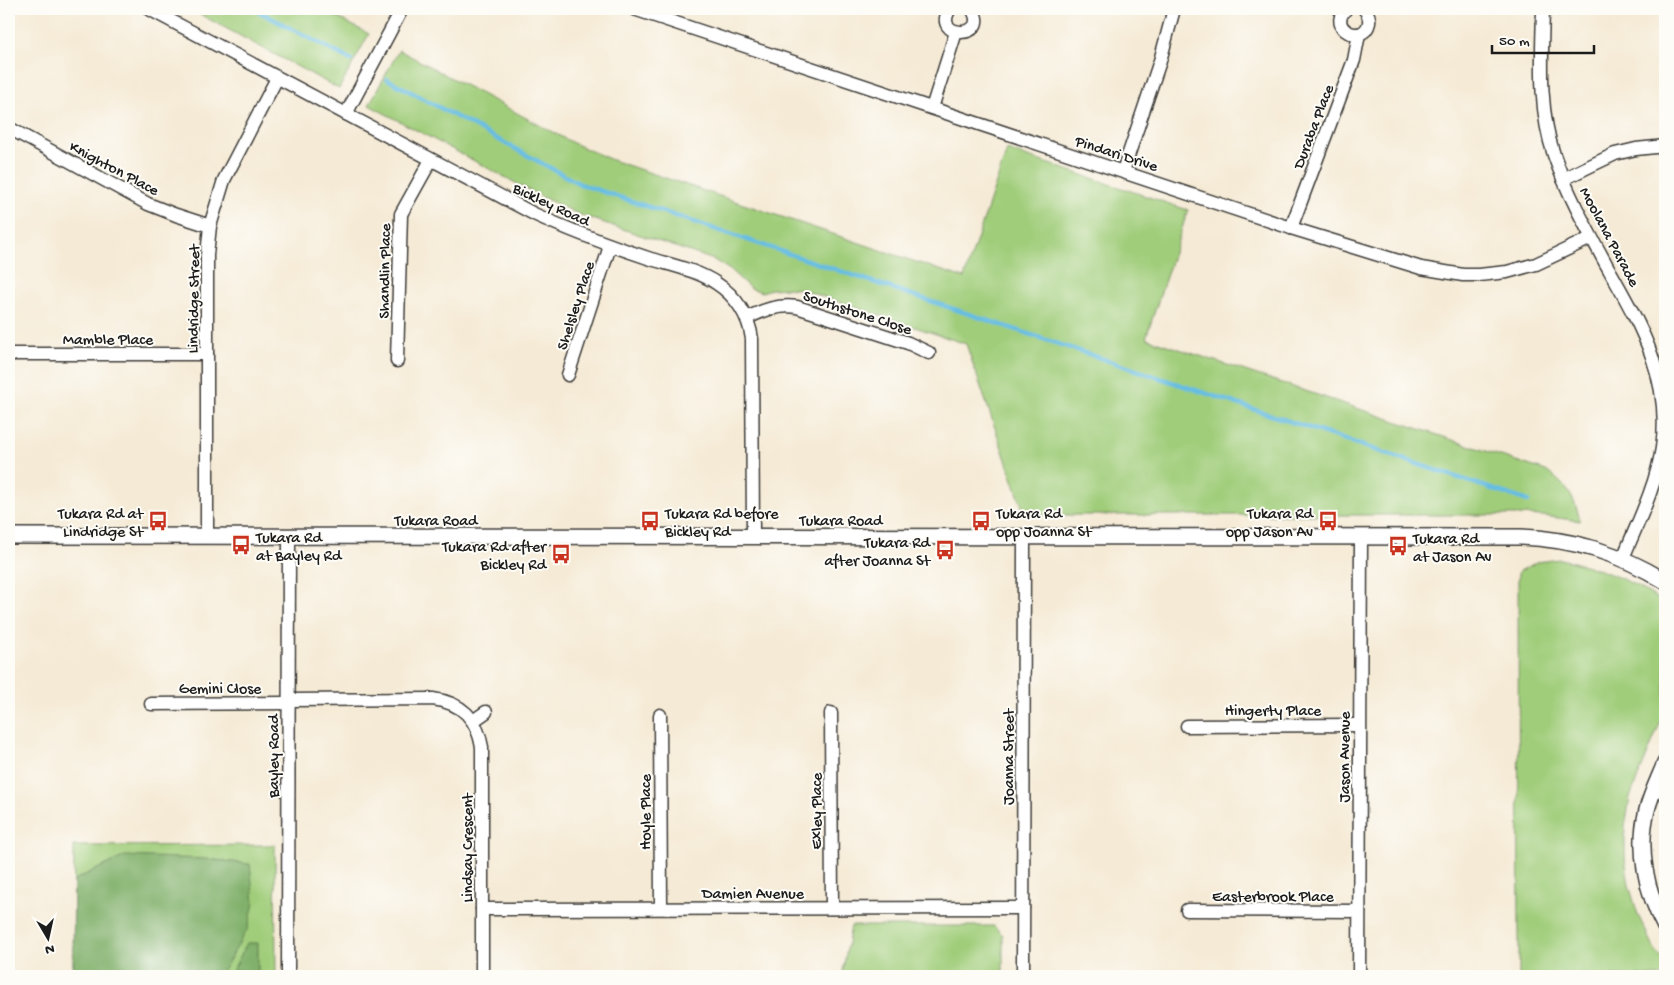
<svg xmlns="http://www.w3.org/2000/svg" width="1674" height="985" viewBox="0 0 1674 985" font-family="'Gochi Hand',sans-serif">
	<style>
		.green { fill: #a0cd7a; stroke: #5e744b }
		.forest { fill: #80b06a; stroke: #4e6643 }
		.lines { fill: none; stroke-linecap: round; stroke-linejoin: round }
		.stream { stroke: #66bde3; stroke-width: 4.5 }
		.minor-casing { stroke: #3d3b38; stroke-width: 15 }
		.tertiary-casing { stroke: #3d3b38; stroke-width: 18 }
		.minor { stroke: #fff; stroke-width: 12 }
		.tertiary { stroke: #fff; stroke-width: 15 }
		.labels { text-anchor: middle; stroke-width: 4; stroke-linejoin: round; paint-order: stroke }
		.street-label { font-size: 16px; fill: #1c1c1c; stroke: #fdfcf7 }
		.poi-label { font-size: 16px; fill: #1c1c1c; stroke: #fdfcf7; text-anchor: end }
	</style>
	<rect width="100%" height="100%" fill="#fdfcf7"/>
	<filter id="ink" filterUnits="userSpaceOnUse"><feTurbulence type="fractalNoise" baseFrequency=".02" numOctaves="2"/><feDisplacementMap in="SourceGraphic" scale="10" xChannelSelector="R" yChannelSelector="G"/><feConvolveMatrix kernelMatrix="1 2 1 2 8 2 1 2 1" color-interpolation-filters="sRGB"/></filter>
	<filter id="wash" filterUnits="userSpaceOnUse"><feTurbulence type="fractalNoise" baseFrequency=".0096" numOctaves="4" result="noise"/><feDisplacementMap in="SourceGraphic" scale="20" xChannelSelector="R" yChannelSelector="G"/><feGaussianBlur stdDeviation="1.12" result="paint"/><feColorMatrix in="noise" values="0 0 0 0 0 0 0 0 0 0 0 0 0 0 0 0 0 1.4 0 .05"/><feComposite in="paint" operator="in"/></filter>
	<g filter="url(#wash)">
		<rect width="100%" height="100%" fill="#f5ead5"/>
		<!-- green -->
		<g class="green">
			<polygon points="190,9 321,9 369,34 339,89"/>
			<path d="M 399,50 L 573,143 L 612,160 L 964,278 L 1007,150 L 1188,210 L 1146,338 L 1546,471 C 1567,486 1574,495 1580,521 L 1543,516 L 1518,515 L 1025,515 L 966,344 L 800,289 L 786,288 L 771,289 L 762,292 L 750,288 L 730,270 L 714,260 L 578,214 L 542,197 L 369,105 Z"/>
			<path d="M 1560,559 C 1598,567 1634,581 1665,604 L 1665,711 L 1630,797 L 1625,827 L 1625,858 L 1629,885 L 1638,915 L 1654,948 L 1665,963 L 1665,976 L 1519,976 L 1518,572 L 1537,562 Z"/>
			<polygon points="275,845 276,976 73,976 74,846"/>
			<polygon points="851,926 994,926 1003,935 1003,976 842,976"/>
		</g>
		<!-- forest -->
		<g class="forest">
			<polygon points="125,856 207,859 250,864 254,903 248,928 220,976 73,976 74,880"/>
			<polygon points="247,943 258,943 258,976 230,976"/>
		</g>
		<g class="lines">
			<!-- stream -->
			<g class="stream">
				<polyline points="254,9 351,60"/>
				<polyline points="387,79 580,184 1528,501"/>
			</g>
		</g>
	</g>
	<g filter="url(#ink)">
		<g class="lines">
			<defs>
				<g id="minor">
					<path d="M 149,9 L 534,214 C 571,231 609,245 648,258 C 670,265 697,270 716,283 C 736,296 749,316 752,339 L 753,536"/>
					<polyline points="634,9 1291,228 1421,268 1463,275 1479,275 1507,272 1536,264 1591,238"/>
					<path d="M 950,9 C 930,39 992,40 972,9"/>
					<path d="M 1346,9 C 1326,29 1364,46 1369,23 C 1370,17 1368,13 1364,9"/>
					<path d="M 1543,9 C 1542,57 1538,108 1554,155 C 1567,193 1587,229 1606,264 C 1639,323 1672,377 1662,448 C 1656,486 1638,522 1623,558"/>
					<polyline points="932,108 956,32"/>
					<polyline points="346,114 402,9"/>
					<polyline points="9,128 148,204 176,215 210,226"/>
					<polyline points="1123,171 1160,61 1174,9"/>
					<polyline points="1563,179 1615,154 1636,149 1665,146"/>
					<polyline points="1291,228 1354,60 1359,34"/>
					<path d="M 747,318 C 764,310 779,304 797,307 L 908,343 L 929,353"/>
					<polyline points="9,354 207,354"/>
					<polyline points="397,361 401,214 431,160"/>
					<polyline points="568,375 610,246"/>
					<polyline points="207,536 207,255 210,226 224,180 277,78"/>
					<path d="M 289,700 L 433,699 C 462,703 477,718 482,747 L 482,976"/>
					<polyline points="151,704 289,703"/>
					<polyline points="831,713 832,908"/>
					<polyline points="660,715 661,908"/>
					<polyline points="473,721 486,712"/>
					<polyline points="1187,726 1359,725"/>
					<polyline points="482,909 1023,908"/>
					<polyline points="1187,910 1359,911"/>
					<polyline points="288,976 289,536"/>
					<polyline points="1023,976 1024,537"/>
					<polyline points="1359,976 1361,538"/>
				</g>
				<g id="tertiary">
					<path d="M 9,536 L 1520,537 C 1574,539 1619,553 1665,581"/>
					<path d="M 1665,763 C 1659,778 1651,794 1647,810 C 1637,849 1646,892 1665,927"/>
				</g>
			</defs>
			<!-- minor casing -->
			<use href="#minor" class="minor-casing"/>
			<!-- tertiary casing -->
			<use href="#tertiary" class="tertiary-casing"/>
			<!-- minor -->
			<use href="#minor" class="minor"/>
			<!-- tertiary -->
			<use href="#tertiary" class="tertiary"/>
		</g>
	</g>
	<!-- icons -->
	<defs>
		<symbol id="bus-bare" viewBox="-9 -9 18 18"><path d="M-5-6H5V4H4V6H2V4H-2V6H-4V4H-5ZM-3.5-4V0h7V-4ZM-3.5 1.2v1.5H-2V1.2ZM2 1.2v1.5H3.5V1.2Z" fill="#c8321e" stroke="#fdfcf7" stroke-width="2.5" paint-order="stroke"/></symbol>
	</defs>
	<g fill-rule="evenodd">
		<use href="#bus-bare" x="144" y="507" width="28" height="28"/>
		<use href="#bus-bare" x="636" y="507" width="28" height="28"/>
		<use href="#bus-bare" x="967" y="507" width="28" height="28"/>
		<use href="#bus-bare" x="1314" y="507" width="28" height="28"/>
		<use href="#bus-bare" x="227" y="531" width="28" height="28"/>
		<use href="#bus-bare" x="1384" y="532" width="28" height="28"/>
		<use href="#bus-bare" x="931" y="536" width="28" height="28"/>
		<use href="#bus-bare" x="547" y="540" width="28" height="28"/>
	</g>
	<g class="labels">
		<!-- street labels -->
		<g class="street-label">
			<text transform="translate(1312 126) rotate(-69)" y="6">Duraba Place</text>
			<text transform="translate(1117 152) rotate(18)" y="6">Pindari Drive</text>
			<text transform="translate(115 167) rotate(28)" y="6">Knighton Place</text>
			<text transform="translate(552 203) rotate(25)" y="6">Bickley Road</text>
			<text transform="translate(1611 236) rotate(62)" y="6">Moolana Parade</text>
			<text transform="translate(383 271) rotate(-89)" y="6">Shandlin Place</text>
			<text transform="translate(192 299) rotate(-89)" y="6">Lindridge Street</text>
			<text transform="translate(574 305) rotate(-72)" y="6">Shelsley Place</text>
			<text transform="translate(858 311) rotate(18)" y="6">Southstone Close</text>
			<text x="108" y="344">Mamble Place</text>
			<text x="436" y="525">Tukara Road</text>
			<text x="841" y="525">Tukara Road</text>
			<text x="220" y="693">Gemini Close</text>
			<text x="1273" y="715">Hingerty Place</text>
			<text transform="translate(272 756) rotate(-90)" y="6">Bayley Road</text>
			<text transform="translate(1007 757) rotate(-90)" y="6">Joanna Street</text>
			<text transform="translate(1343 757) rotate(-90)" y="6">Jason Avenue</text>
			<text transform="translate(815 811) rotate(-90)" y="6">Exley Place</text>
			<text transform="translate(644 812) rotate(-90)" y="6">Hoyle Place</text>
			<text transform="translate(466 848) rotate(-90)" y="6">Lindsay Crescent</text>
			<text x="753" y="898">Damien Avenue</text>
			<text x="1273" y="901">Easterbrook Place</text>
		</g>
		<!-- poi labels -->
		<g class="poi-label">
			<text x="143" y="518">Tukara Rd at<tspan x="143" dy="18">Lindridge St</tspan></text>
			<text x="665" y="518" text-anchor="start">Tukara Rd before<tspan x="665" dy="18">Bickley Rd</tspan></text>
			<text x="996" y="518" text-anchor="start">Tukara Rd<tspan x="996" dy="18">opp Joanna St</tspan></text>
			<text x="1313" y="518">Tukara Rd<tspan x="1313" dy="18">opp Jason Av</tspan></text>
			<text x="256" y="542" text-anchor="start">Tukara Rd<tspan x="256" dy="18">at Bayley Rd</tspan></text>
			<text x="1413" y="543" text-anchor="start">Tukara Rd<tspan x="1413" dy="18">at Jason Av</tspan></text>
			<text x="930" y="547">Tukara Rd<tspan x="930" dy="18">after Joanna St</tspan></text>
			<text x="546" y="551">Tukara Rd after<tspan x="546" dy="18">Bickley Rd</tspan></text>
		</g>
	</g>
	<!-- margin -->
	<rect width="1674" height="985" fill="none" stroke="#fdfcf7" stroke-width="30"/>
	<!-- north arrow -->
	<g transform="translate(48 938) rotate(171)" stroke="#fdfcf7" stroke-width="4" paint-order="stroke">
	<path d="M0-4L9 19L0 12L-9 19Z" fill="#1c1c1c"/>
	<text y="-8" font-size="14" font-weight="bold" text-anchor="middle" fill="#1c1c1c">N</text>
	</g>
	<!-- scale -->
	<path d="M1492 45v8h102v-8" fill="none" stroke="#1c1c1c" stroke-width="2.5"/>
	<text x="1499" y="45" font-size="15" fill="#1c1c1c" stroke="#fdfcf7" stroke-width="4" paint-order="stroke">50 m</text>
</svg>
